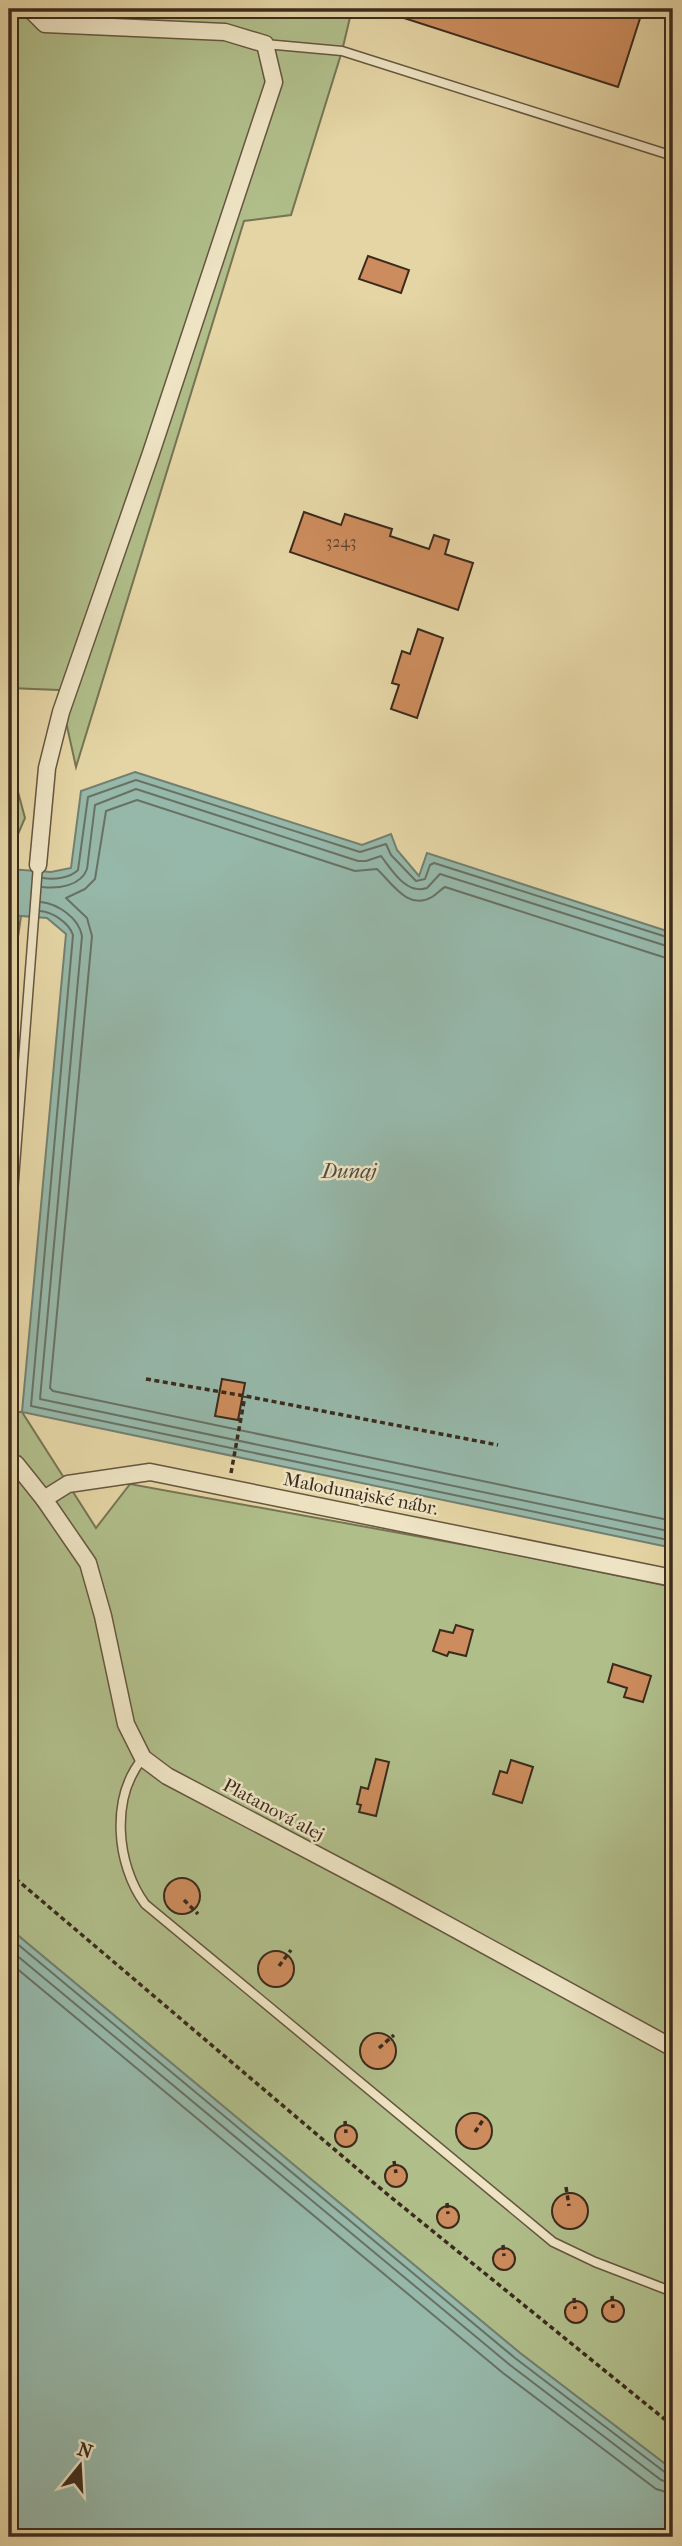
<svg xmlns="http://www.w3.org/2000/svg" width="682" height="2546" viewBox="0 0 682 2546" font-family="'IM FELL French Canon',serif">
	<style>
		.green { fill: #b0be8a; stroke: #767454; stroke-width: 2 }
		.water { fill: #96b8aa; stroke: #728072; stroke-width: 2 }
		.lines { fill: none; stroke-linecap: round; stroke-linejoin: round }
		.shore { stroke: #687264; stroke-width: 2 }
		.building { fill: #cc8c5d; stroke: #3b2b1d; stroke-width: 2 }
		.service-casing { stroke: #66563f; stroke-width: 11 }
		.minor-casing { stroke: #66563f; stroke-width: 19 }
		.path { stroke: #3b2b1d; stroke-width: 3.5; stroke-dasharray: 5 3.5; stroke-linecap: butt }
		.service { stroke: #eee4c4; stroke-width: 8 }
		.minor { stroke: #eee4c4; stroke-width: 16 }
		.labels { text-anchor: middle; stroke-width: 5; stroke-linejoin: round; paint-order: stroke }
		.number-label { font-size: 16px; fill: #5f432d }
		.street-label { font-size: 19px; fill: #3b2b1d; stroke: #eee4c4 }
		.water-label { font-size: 21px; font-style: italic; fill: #524e40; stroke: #eee4c4 }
	</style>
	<rect width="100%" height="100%" fill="#e5d5a5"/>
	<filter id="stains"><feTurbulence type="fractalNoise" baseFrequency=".00286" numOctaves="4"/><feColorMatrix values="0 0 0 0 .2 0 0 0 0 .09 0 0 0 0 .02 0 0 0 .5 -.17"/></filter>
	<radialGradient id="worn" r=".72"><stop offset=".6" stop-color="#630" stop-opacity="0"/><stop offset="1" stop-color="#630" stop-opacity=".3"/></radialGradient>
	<!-- green -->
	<g class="green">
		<polygon points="9,9 352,9 342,51 291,215 244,221 76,767 59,690 9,688"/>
		<polygon points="9,766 11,766 25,818 15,841 9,841"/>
		<polygon points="9,915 21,916 9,999"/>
		<polygon points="9,1412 22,1412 96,1528 130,1484 493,1550 673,1587 673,2470 520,2353 9,1928"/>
	</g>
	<!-- water -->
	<g class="water">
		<polygon points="135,772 362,845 391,834 397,850 419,876 427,853 673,933 673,1548 22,1412 66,934 47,918 9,915 9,869 51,872 71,868 81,791"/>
		<polygon points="9,1928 520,2353 673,2470 673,2537 9,2537"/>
	</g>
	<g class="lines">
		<!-- shore -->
		<g class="shore">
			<path d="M 43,878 C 54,880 70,878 78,870 L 88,797 L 136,780 L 360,852 L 386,844 L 391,855 L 416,881 L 425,879 L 430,865 L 434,863 L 673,939"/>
			<path d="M 42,887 C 58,889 81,886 87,869 L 95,805 L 136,789 L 358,861 L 366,861 L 381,856 C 392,870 406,895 427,888 L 440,874 L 673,948"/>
			<path d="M 41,902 C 58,904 79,918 82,936 L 40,1399 L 673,1532"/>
			<path d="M 40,911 C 53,912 69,923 73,935 L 31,1406 L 673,1541"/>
			<path d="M 673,958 L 663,957 L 445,887 C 441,889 437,894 432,897 C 408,911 392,883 377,869 L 355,871 L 137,800 L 106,811 L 95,879 L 85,889 L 66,898 L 87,918 L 92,936 L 50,1388 L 53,1391 L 673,1521"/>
			<polyline points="9,1937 515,2358 666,2473 673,2475"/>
			<polyline points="9,1949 510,2365 661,2480 673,2484"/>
			<polyline points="9,1962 503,2373 656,2489 673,2494"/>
		</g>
	</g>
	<!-- building -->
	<g class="building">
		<polygon points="439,9 643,9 618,87 407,19"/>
		<polygon points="368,256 409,270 401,293 359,279"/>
		<polygon points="304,512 341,525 345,514 392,529 390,536 429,549 434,535 449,540 445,554 473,563 458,610 290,552"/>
		<polygon points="418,629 443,638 417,718 391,709 399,685 392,683 402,651 410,654"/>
		<polygon points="222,1379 245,1383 238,1420 215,1416"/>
		<polygon points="456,1625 473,1630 466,1656 449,1652 447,1656 433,1651 440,1630 453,1633"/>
		<polygon points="613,1664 651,1676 643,1702 624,1697 627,1688 608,1682"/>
		<polygon points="376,1759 389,1762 376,1816 359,1812 361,1805 357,1804 361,1787 368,1789"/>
		<polygon points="511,1760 533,1767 522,1803 493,1794 500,1771 507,1773"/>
		<circle cx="182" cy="1896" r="18"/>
		<circle cx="276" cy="1969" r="18"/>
		<circle cx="378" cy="2051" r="18"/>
		<circle cx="474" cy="2131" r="18"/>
		<circle cx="346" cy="2136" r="11"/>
		<circle cx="396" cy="2176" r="11"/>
		<circle cx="570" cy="2211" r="18"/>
		<circle cx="448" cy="2217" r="11"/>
		<circle cx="504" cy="2259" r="11"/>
		<circle cx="613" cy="2311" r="11"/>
		<circle cx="576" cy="2312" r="11"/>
	</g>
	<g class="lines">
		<defs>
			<g id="service">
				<polyline points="265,44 342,51 673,156"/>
				<polyline points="9,1245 38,865"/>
				<polyline points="9,1447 16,1464 9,1467"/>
				<path d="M 143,1758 C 110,1798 116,1864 145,1904 L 553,2242 L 595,2262 L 673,2292"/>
			</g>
			<g id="minor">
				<polyline points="30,9 45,24 225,32 265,44 274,82 151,453 61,712 47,768 38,865"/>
				<polyline points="16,1464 44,1499 88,1563 103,1616 126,1724 143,1758 167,1776 391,1894 673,2048"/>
				<polyline points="44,1499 68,1484 150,1472 673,1578"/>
			</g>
		</defs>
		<!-- service casing -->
		<use href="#service" class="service-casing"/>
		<!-- minor casing -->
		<use href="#minor" class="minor-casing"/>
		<!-- path -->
		<g class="path">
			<polyline points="146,1379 245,1396 498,1445"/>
			<polyline points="231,1473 245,1396"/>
			<polyline points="9,1873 387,2194 673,2426"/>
			<polyline points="184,1900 198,1914"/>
			<polyline points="279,1966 291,1950"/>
			<polyline points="379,2048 394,2035"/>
			<polyline points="345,2121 346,2133"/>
			<polyline points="475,2132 485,2117"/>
			<polyline points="394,2161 396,2173"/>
			<polyline points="566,2187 569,2206"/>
			<polyline points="447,2203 448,2214"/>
			<polyline points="503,2245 504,2256"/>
			<polyline points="612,2296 613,2308"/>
			<polyline points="574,2298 575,2309"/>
		</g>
		<!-- service -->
		<use href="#service" class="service"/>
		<!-- minor -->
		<use href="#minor" class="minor"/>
	</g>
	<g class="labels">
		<!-- number labels -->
		<g class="number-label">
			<text x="341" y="547">3243</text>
		</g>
		<!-- street labels -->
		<g class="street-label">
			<text transform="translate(361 1493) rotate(11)" y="7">Malodunajské nábr.</text>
			<text transform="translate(274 1809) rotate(28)" y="7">Platanová alej</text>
		</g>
		<!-- water labels -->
		<g class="water-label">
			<text x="349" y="1178">Dunaj</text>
		</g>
	</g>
	<!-- margin -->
	<rect width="682" height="2546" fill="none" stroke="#e5d5a5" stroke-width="35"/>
	<rect x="10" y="10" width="661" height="2525" fill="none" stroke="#3b2b1d" stroke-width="3.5"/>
	<rect x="18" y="18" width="647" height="2511" fill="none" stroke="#3b2b1d" stroke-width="2"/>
	<!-- north arrow -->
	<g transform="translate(80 2466) rotate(18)" stroke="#eee4c4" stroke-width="5" paint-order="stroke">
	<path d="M0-5L12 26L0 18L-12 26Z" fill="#3b2b1d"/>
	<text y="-10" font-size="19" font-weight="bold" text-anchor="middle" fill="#3b2b1d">N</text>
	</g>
	<rect width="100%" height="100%" filter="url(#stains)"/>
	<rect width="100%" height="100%" fill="url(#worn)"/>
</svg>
